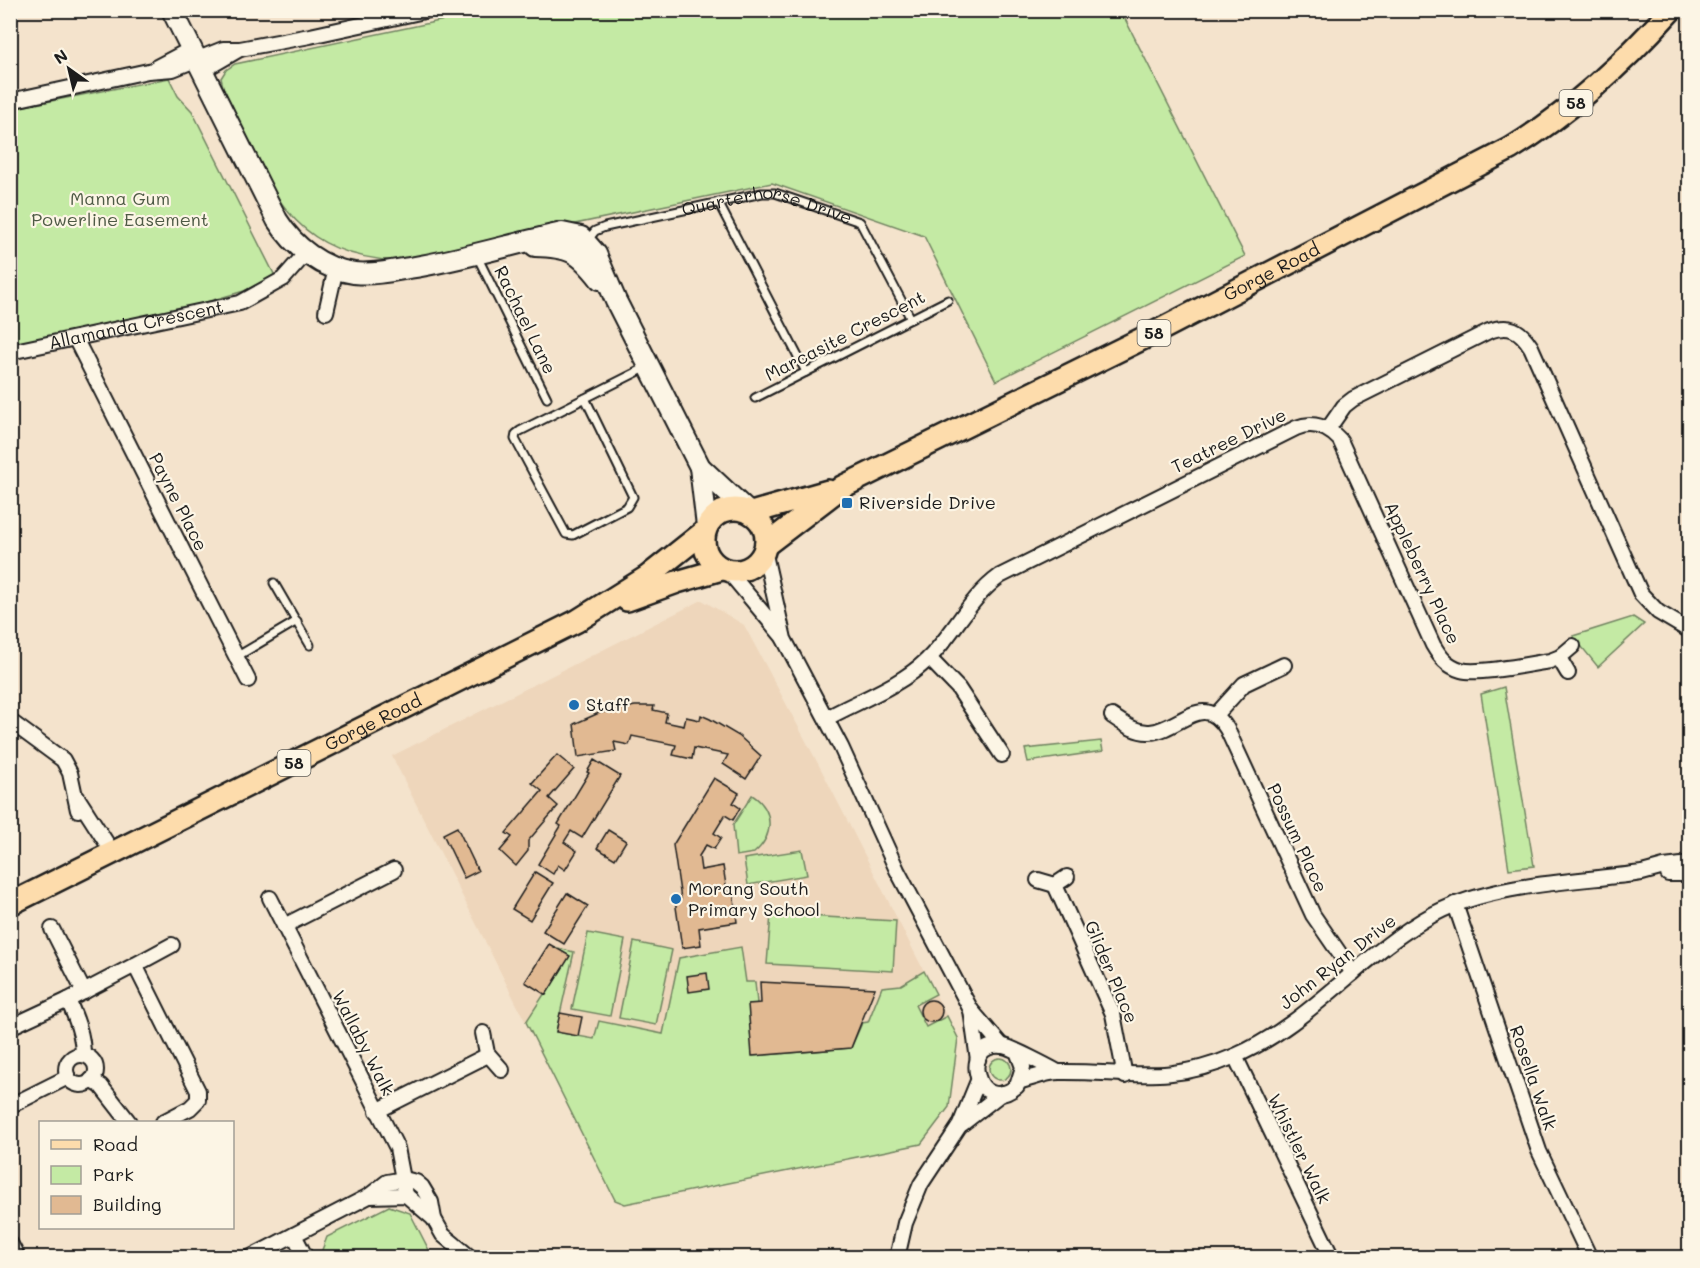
<svg xmlns="http://www.w3.org/2000/svg" width="1700" height="1268" viewBox="0 0 1700 1268" font-family="Mali,sans-serif">
	<style>
		.built { fill: #eed6bb }
		.green { fill: #c4eaa4; stroke: #708360; stroke-width: 1.5 }
		.building { fill: #e1b992; stroke: #1c1c1c; stroke-width: 1.5 }
		.lines { fill: none; stroke-linecap: round; stroke-linejoin: round }
		.lane-casing { stroke: #1c1c1c; stroke-width: 11 }
		.street-casing { stroke: #1c1c1c; stroke-width: 18 }
		.secondary-casing { stroke: #1c1c1c; stroke-width: 24 }
		.primary-casing { stroke: #1c1c1c; stroke-width: 26 }
		.lane { stroke: #fcf5e5; stroke-width: 7 }
		.street { stroke: #fcf5e5; stroke-width: 14 }
		.secondary { stroke: #fcf5e5; stroke-width: 20 }
		.primary { stroke: #fddcac; stroke-width: 21 }
		.poi-dot { fill: #1f6fb2; stroke: #fcf5e5; stroke-width: 2 }
		.labels { text-anchor: middle; stroke-width: 4.5; stroke-linejoin: round; paint-order: stroke }
		.shield { fill: #fcf5e5; stroke: #5f5d58; stroke-width: 1.5 }
		.shield-label { font-size: 16px; font-weight: bold; fill: #1c1c1c }
		.park-label { font-size: 18px; fill: #4e5a45; stroke: #fcf5e5 }
		.street-label { font-size: 18px; fill: #1c1c1c; stroke: #fcf5e5 }
		.poi-label { font-size: 18px; fill: #1c1c1c; stroke: #fcf5e5; text-anchor: start }
	</style>
	<rect width="100%" height="100%" fill="#f4e3cc"/>
	<filter id="ink" filterUnits="userSpaceOnUse"><feTurbulence type="fractalNoise" baseFrequency=".0167" numOctaves="2"/><feDisplacementMap in="SourceGraphic" scale="12" xChannelSelector="R" yChannelSelector="G"/><feConvolveMatrix kernelMatrix="1 2 1 2 8 2 1 2 1" color-interpolation-filters="sRGB"/></filter>
	<g filter="url(#ink)">
		<!-- built -->
		<polygon class="built" points="702,600 744,625 823,773 958,1038 949,1107 921,1144 625,1204 615,1200 392,756"/>
		<!-- green -->
		<g class="green">
			<path d="M 487,11 L 1121,11 L 1245,256 L 996,381 L 924,236 L 772,183 L 397,261 C 282,254 269,180 224,91 L 221,78 L 226,70 L 235,64 Z"/>
			<polygon points="169,78 178,96 192,111 275,276 244,291 189,307 11,345 10,109"/>
			<polygon points="1633,617 1644,624 1598,667 1573,636"/>
			<polygon points="1504,687 1534,866 1509,869 1481,694"/>
			<polygon points="1101,741 1103,751 1028,762 1025,749"/>
			<path d="M 752,795 C 775,810 774,836 754,853 L 736,856 L 733,825 Z"/>
			<polygon points="802,850 807,875 748,885 744,859"/>
			<polygon points="771,914 896,921 893,971 767,964"/>
			<polygon points="588,933 625,940 610,1016 572,1009"/>
			<polygon points="634,942 672,950 656,1025 619,1018"/>
			<polygon points="554,947 574,952 556,1032 594,1039 599,1021 663,1034 679,958 741,947 746,982 755,982 757,1003 753,1056 851,1048 862,1023 868,1022 882,987 901,985 924,971 936,994 915,1005 926,1027 947,1016 958,1038 949,1107 921,1144 625,1204 615,1200 526,1022 569,956"/>
			<circle cx="1000" cy="1069" r="11"/>
			<polygon points="389,1206 410,1213 431,1254 436,1257 326,1257 322,1250 327,1237"/>
		</g>
		<!-- building -->
		<g class="building">
			<polygon points="635,706 654,706 653,710 667,713 665,722 684,726 686,717 700,720 701,715 710,719 739,736 761,756 746,779 723,764 728,755 694,748 692,759 673,755 676,745 632,736 629,745 614,742 616,751 578,757 574,724 599,713"/>
			<polygon points="557,755 574,769 549,798 558,806 528,841 528,851 516,866 500,851 512,837 506,833 542,791 532,783"/>
			<polygon points="594,760 620,776 582,838 571,831 564,842 577,851 565,870 558,865 553,874 538,864 561,826 558,824 589,773 587,772"/>
			<polygon points="714,778 739,793 733,803 740,808 733,820 725,815 714,833 721,838 714,849 706,845 699,856 701,870 723,866 727,892 733,891 737,922 699,928 701,945 682,948 675,900 681,899 673,845"/>
			<polygon points="457,827 478,871 464,878 443,834"/>
			<polygon points="608,830 626,841 615,859 597,848"/>
			<polygon points="535,872 553,883 530,920 512,909"/>
			<polygon points="567,893 588,906 564,944 543,931"/>
			<polygon points="549,944 570,956 546,995 525,982"/>
			<polygon points="707,973 709,989 689,992 687,976"/>
			<polygon points="760,982 875,988 851,1048 752,1056 748,1004 761,1003"/>
			<circle cx="931" cy="1011" r="11"/>
			<polygon points="560,1013 582,1017 578,1036 556,1032"/>
		</g>
		<g class="lines">
			<defs>
				<g id="lane">
					<polyline points="718,202 806,372"/>
					<path id="s1" d="M 587,241 L 595,231 L 605,227 L 762,193 L 775,193 L 860,222 L 911,319"/>
					<polyline points="477,256 547,398"/>
					<polyline points="585,398 633,497 627,507 573,535 566,534 515,439 516,434 520,431 647,367"/>
					<polyline points="755,398 948,300"/>
					<polyline points="274,583 310,645"/>
					<polyline points="236,657 297,621"/>
				</g>
				<g id="street">
					<polyline points="155,68 191,49"/>
					<polyline points="202,71 240,49"/>
					<polyline points="10,101 148,71 173,69 223,49 240,49 310,36 429,10"/>
					<polyline points="326,312 336,268"/>
					<polyline points="76,340 248,680"/>
					<path id="s2" d="M 10,352 L 240,303 L 283,279 L 306,253"/>
					<path d="M 1328,429 L 1344,406 L 1353,399 L 1489,331 C 1509,324 1520,329 1531,347 L 1641,594 L 1658,612 L 1690,631"/>
					<polyline points="764,550 784,639 841,747 897,870 971,1010 1002,1046"/>
					<polyline points="728,571 783,637"/>
					<polyline points="929,658 958,688 1002,755"/>
					<polyline points="1559,658 1568,673"/>
					<polyline points="1216,715 1244,684 1284,665"/>
					<path d="M 1112,716 C 1123,723 1135,733 1150,732 C 1180,730 1203,690 1227,729 L 1313,915 L 1353,973"/>
					<path d="M 827,718 C 860,700 900,686 927,660 C 955,633 968,599 1000,576 L 1296,428 C 1313,421 1328,427 1340,440 L 1433,645 C 1440,657 1447,666 1461,670 C 1479,675 1529,664 1550,661 L 1560,657 L 1573,646"/>
					<polyline points="10,721 63,760 70,773 78,810"/>
					<polyline points="77,797 113,853"/>
					<polyline points="1668,874 1690,874"/>
					<polyline points="1038,880 1055,885 1067,877"/>
					<polyline points="1055,885 1113,1014 1125,1076"/>
					<polyline points="270,898 397,1148 406,1195"/>
					<polyline points="1455,904 1539,1151 1590,1258"/>
					<polyline points="284,926 394,870"/>
					<polyline points="52,929 84,992"/>
					<polyline points="135,965 172,945"/>
					<polyline points="971,1010 978,1060"/>
					<polyline points="10,1027 68,1000"/>
					<polyline points="483,1033 487,1053 502,1070"/>
					<path d="M 1018,1054 L 1023,1067 L 1017,1086 C 977,1119 957,1040 1003,1046 C 1011,1047 1049,1067 1058,1072"/>
					<path d="M 83,1055 C 83,1035 76,1018 68,1000 L 135,965 L 198,1091 L 198,1100 L 190,1108 L 163,1122"/>
					<circle cx="81" cy="1070" r="15"/>
					<polyline points="1235,1056 1332,1258"/>
					<polyline points="91,1080 101,1086 129,1122"/>
					<path d="M 1021,1081 C 1033,1078 1047,1072 1060,1072 C 1126,1071 1169,1085 1235,1056 C 1310,1024 1362,953 1434,914 C 1493,883 1576,882 1642,873 L 1664,867 L 1690,864"/>
					<polyline points="10,1106 68,1077"/>
					<polyline points="377,1111 488,1055"/>
					<polyline points="962,1124 1002,1093"/>
					<polyline points="369,1196 406,1195 434,1219"/>
					<polyline points="294,1235 306,1258"/>
					<polyline points="10,1243 18,1258"/>
					<polyline points="249,1258 369,1196 387,1182 404,1179 416,1182 422,1187 431,1202 434,1219 443,1235 471,1258"/>
					<polyline points="897,1258 905,1223 921,1184 960,1125 978,1081"/>
				</g>
				<g id="secondary">
					<path d="M 172,10 L 277,220 C 294,247 322,269 354,273 C 373,275 392,271 409,268 C 461,260 511,244 562,233 L 581,237 L 596,254 L 616,301 L 700,467 L 748,512"/>
					<path d="M 535,246 C 570,247 578,251 600,279"/>
					<polyline points="700,467 707,526"/>
				</g>
				<g id="primary">
					<circle cx="735" cy="540" r="31"/>
					<polyline points="751,513 828,491"/>
					<path id="s3" d="M 766,545 L 842,487 L 1154,333 L 1510,149 C 1571,112 1623,64 1671,10"/>
					<polyline points="627,600 677,582 722,569"/>
					<path id="s4" d="M 10,904 L 577,621 L 647,577 L 705,531"/>
				</g>
			</defs>
			<!-- lane casing -->
			<use href="#lane" class="lane-casing"/>
			<!-- street casing -->
			<use href="#street" class="street-casing"/>
			<!-- secondary casing -->
			<use href="#secondary" class="secondary-casing"/>
			<!-- primary casing -->
			<use href="#primary" class="primary-casing"/>
			<!-- lane -->
			<use href="#lane" class="lane"/>
			<!-- street -->
			<use href="#street" class="street"/>
			<!-- secondary -->
			<use href="#secondary" class="secondary"/>
			<!-- primary -->
			<use href="#primary" class="primary"/>
		</g>
	</g>
	<!-- markers -->
	<g class="poi-dot">
		<rect x="841" y="497" width="12" height="12" rx="3"/>
		<circle cx="574" cy="705" r="6"/>
		<circle cx="676" cy="899" r="6"/>
	</g>
	<g class="labels">
		<!-- shield labels -->
		<g class="shield">
			<rect x="1559.5" y="90" width="33" height="26" rx="4.5"/>
			<rect x="1137.5" y="320" width="33" height="26" rx="4.5"/>
			<rect x="277.5" y="750" width="33" height="26" rx="4.5"/>
		</g>
		<g class="shield-label">
			<text x="1576" y="109">58</text>
			<text x="1154" y="339">58</text>
			<text x="294" y="769">58</text>
		</g>
		<!-- park labels -->
		<g class="park-label">
			<text x="120" y="205">Manna Gum<tspan x="120" dy="21">Powerline Easement</tspan></text>
		</g>
		<!-- street labels -->
		<g class="street-label">
			<text dy="6" stroke="none"><textPath href="#s1" startOffset="190">Quarterhorse Drive</textPath></text>
			<text dy="6" stroke="none"><textPath href="#s3" startOffset="576">Gorge Road</textPath></text>
			<text transform="translate(525 320) rotate(64)" y="6">Rachael Lane</text>
			<text dy="6" stroke="none"><textPath href="#s2" startOffset="129">Allamanda Crescent</textPath></text>
			<text transform="translate(845 336) rotate(-27)" y="6">Marcasite Crescent</text>
			<text transform="translate(1229 441) rotate(-26)" y="6">Teatree Drive</text>
			<text transform="translate(178 502) rotate(63)" y="6">Payne Place</text>
			<text transform="translate(1422 573) rotate(65)" y="6">Appleberry Place</text>
			<text dy="6" stroke="none"><textPath href="#s4" startOffset="406">Gorge Road</textPath></text>
			<text transform="translate(1297 838) rotate(65)" y="6">Possum Place</text>
			<text transform="translate(1338 962) rotate(-38)" y="6">John Ryan Drive</text>
			<text transform="translate(1111 972) rotate(67)" y="6">Glider Place</text>
			<text transform="translate(363 1043) rotate(63)" y="6">Wallaby Walk</text>
			<text transform="translate(1533 1078) rotate(71)" y="6">Rosella Walk</text>
			<text transform="translate(1299 1149) rotate(64)" y="6">Whistler Walk</text>
		</g>
		<!-- poi labels -->
		<g class="poi-label">
			<text x="859" y="509">Riverside Drive</text>
			<text x="586" y="711">Staff</text>
			<text x="688" y="895">Morang South<tspan x="688" dy="21">Primary School</tspan></text>
		</g>
	</g>
	<!-- margin -->
	<rect width="1700" height="1268" fill="none" stroke="#fcf5e5" stroke-width="36"/>
	<rect x="18" y="18" width="1664" height="1232" fill="none" stroke="#1c1c1c" stroke-width="2" filter="url(#ink)"/>
	<!-- legend -->
	<rect x="39" y="1121" width="195" height="108" fill="#fcf5e5" stroke="#a29e95" stroke-width="1.5"/>
	<rect x="51" y="1140" width="30" height="9" fill="#fddcac" stroke="#a29e95" stroke-width="1.5"/>
	<text x="93" y="1151" font-size="18" fill="#1c1c1c">Road</text>
	<rect x="51" y="1166" width="30" height="18" fill="#c4eaa4" stroke="#a29e95" stroke-width="1.5"/>
	<text x="93" y="1181" font-size="18" fill="#1c1c1c">Park</text>
	<rect x="51" y="1196" width="30" height="18" fill="#e1b992" stroke="#a29e95" stroke-width="1.5"/>
	<text x="93" y="1211" font-size="18" fill="#1c1c1c">Building</text>
	<!-- north arrow -->
	<g transform="translate(69 69) rotate(326)" stroke="#fcf5e5" stroke-width="4.5" paint-order="stroke">
	<path d="M0-4.5L10 22L0 15L-10 22Z" fill="#1c1c1c"/>
	<text y="-9" font-size="16" font-weight="bold" text-anchor="middle" fill="#1c1c1c">N</text>
	</g>
</svg>
